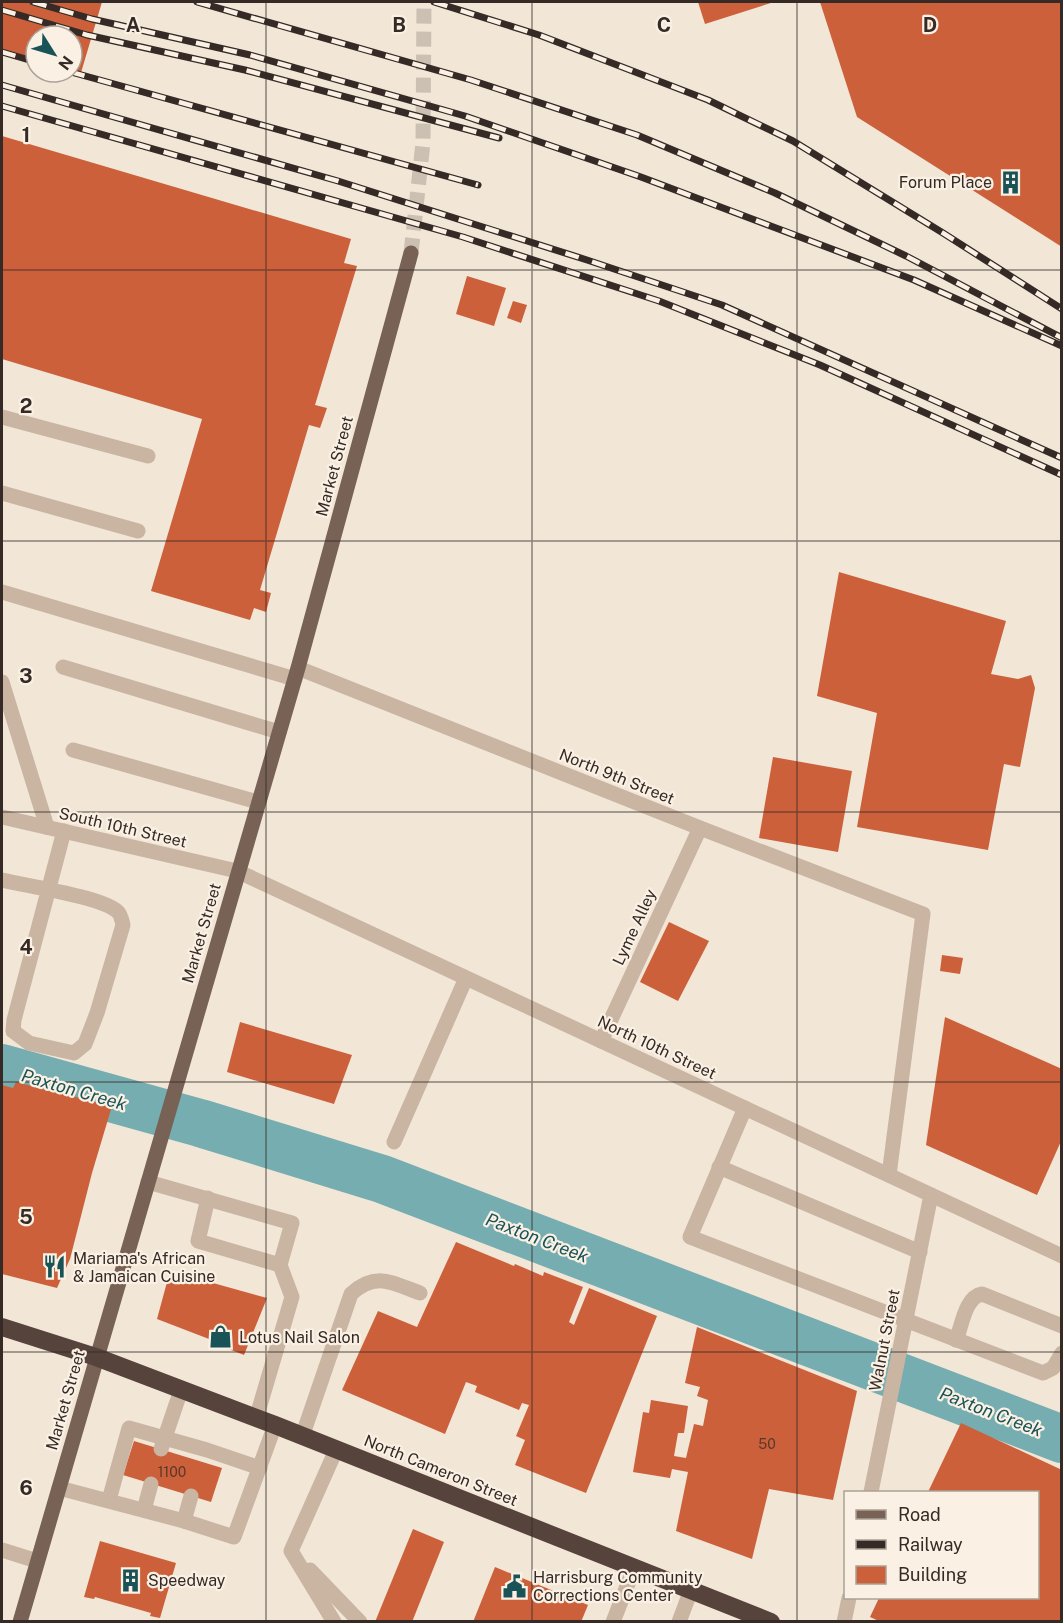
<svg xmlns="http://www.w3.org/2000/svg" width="1063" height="1623" viewBox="0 0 1063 1623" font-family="'Public Sans',sans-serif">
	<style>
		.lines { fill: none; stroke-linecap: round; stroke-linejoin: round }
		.river { stroke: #75adb0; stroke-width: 48 }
		.building { fill: #cc603b }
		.primary-tunnel { stroke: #ccc0b3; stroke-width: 15; stroke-dasharray: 15 8; stroke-linecap: butt }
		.lane { stroke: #cab5a3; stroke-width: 15 }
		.street { stroke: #cab5a3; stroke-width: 15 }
		.primary { stroke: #786155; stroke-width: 15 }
		.highway { stroke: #56443c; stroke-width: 18 }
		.rail-casing { stroke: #352a25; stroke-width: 7 }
		.rail { stroke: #faf0e3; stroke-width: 4.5; stroke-dasharray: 14; stroke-linecap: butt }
		.grid { fill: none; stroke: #352a25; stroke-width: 1.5; stroke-opacity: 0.55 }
		.labels { text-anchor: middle; stroke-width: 4.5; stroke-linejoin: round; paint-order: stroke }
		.number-label { font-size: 14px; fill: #5b382a }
		.poi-label { font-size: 16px; fill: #352a25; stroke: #faf0e3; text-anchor: start }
		.street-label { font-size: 16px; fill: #352a25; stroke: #faf0e3 }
		.water-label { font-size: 18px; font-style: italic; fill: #195358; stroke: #faf0e3 }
		.grid-label { font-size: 20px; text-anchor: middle; font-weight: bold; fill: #352a25; stroke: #faf0e3; stroke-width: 4.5; stroke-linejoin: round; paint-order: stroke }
	</style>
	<rect width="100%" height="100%" fill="#f2e6d7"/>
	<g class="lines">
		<!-- river -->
		<polyline class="river" points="2,1068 200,1123 382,1179 1062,1439"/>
	</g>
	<!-- building -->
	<g class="building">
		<polygon points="2,2 102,2 80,76 72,73 72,36 36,36 36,63 2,53"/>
		<polygon points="698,2 774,2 705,24"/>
		<polygon points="820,2 1062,2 1062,247 857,117"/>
		<polygon points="2,136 351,239 344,263 357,266 315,405 327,408 320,428 309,425 260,590 271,593 266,612 254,608 250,620 151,591 202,419 2,359"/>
		<polygon points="467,276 506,288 494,326 456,314"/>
		<polygon points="513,301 527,305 521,323 507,318"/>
		<polygon points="839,572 1006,621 991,674 1018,679 1031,675 1035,688 1020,767 1004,764 988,850 857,827 877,713 817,696"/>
		<polygon points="773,757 852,771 838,852 759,838"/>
		<polygon points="669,922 709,941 678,1001 640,982"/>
		<polygon points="942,955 963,958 960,974 940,971"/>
		<polygon points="945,1017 1062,1069 1062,1139 1037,1195 926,1145"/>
		<polygon points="240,1022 352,1055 334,1104 227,1072"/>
		<polygon points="16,1082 112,1106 92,1173 70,1259 57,1288 2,1274 2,1085 13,1088"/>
		<polygon points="456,1242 514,1266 515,1264 543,1276 544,1272 583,1287 569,1322 574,1325 589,1288 657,1316 586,1493 515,1465 525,1440 516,1436 529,1405 522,1403 519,1410 475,1392 477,1386 466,1382 445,1434 342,1390 378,1311 417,1327"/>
		<polygon points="170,1271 267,1298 244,1355 221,1346 222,1344 157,1319"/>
		<polygon points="697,1327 857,1391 833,1500 769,1489 752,1559 676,1531 688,1472 672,1469 670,1478 633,1472 643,1412 649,1413 651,1400 688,1406 684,1433 678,1433 674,1456 686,1458 694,1424 703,1426 708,1400 697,1396 700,1387 685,1383"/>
		<polygon points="961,1423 1062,1470 1062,1622 881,1622 870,1617 879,1598 1038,1598 1038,1492 928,1492"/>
		<polygon points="134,1441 222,1468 211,1502 123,1475"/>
		<polygon points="413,1529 444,1542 412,1622 375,1622"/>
		<polygon points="100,1541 176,1563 160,1618 150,1616 151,1613 95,1597 94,1599 84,1597"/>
		<polygon points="495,1567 588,1605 581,1622 473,1622"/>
	</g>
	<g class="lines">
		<!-- primary-tunnel -->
		<polyline class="primary-tunnel" points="411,253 423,143 424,2"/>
		<!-- lane -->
		<g class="lane">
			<polyline points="2,417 148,456"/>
			<polyline points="2,493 138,531"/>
			<polyline points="2,592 295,679"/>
			<polyline points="63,667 279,732"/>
			<polyline points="2,682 47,827"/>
			<polyline points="73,750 258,802"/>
			<path d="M 2,880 C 26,886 103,897 118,912 C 121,915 122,921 123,925 L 97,1013 L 85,1044 L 74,1053 L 29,1043 L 13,1031 L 14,1020 L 64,831"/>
			<polyline points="601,1041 700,828"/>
			<polyline points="745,1108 690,1237 1043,1373 1053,1368 1062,1353"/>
			<polyline points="394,1142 466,978"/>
			<polyline points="719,1167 920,1252"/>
			<polyline points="148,1182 292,1223 280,1265 292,1297 256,1419"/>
			<polyline points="208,1198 198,1241 280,1265"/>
			<path d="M 956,1340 C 962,1326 965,1297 982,1294 L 1062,1326"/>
			<path d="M 302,1437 L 351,1294 C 376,1271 392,1283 420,1293"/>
			<polyline points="161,1449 181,1390"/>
			<polyline points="59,1488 184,1521 234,1537 275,1425"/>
			<polyline points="109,1500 129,1428 207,1450 260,1468"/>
			<polyline points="144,1510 151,1484"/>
			<polyline points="184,1521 191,1496"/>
			<polyline points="2,1550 37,1561"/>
			<polyline points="613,1622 634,1568"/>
			<polyline points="679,1622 691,1590"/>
		</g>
		<!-- street -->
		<g class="street">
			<polyline points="298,668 700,828 923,914 889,1175"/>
			<polyline points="2,817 237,871 1062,1256"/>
			<polyline points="871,1492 931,1195"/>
			<polyline points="310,1570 360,1622"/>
			<polyline points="334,1622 291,1551 336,1450"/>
			<polyline points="844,1622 849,1598"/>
		</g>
		<!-- primary -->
		<polyline class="primary" points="20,1622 298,668 411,253"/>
		<!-- highway -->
		<polyline class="highway" points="2,1327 96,1357 275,1425 771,1622"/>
		<defs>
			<g id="rail">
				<polyline points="33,2 92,19 250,55 465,116 641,177 914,280 1062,346"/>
				<polyline points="197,2 471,80 637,135 775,193 906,256 1062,338"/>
				<polyline points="434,2 539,35 708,100 793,141 943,233 1062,309"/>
				<polyline points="2,10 87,35 245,70 499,138"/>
				<polyline points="2,52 36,62"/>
				<polyline points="71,72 478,185"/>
				<polyline points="2,85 338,181 587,260 722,305 1062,458"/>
				<polyline points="2,106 463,237 659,301 820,365 1062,475"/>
			</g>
		</defs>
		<!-- rail casing -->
		<use href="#rail" class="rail-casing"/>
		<!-- rail -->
		<use href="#rail" class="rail"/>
	</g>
	<!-- grid -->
	<path class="grid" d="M 266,2 L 266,1622M 532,2 L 532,1622M 797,2 L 797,1622M 2,270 L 1062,270M 2,541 L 1062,541M 2,812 L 1062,812M 2,1082 L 1062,1082M 2,1352 L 1062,1352"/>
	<!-- icons -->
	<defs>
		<symbol id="building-bare" viewBox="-9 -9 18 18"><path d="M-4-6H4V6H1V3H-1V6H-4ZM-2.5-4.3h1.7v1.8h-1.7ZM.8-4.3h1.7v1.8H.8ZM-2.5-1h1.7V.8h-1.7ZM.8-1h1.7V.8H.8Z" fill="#195358" stroke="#faf0e3" stroke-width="2.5" paint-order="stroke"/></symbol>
		<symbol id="restaurant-bare" viewBox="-9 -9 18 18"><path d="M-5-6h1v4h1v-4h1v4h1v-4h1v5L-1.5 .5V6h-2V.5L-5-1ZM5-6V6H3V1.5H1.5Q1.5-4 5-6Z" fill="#195358" stroke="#faf0e3" stroke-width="2.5" paint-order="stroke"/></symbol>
		<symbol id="shop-bare" viewBox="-9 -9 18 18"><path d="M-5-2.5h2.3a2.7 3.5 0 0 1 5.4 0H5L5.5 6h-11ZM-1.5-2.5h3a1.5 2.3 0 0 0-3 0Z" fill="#195358" stroke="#faf0e3" stroke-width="2.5" paint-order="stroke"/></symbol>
		<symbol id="civic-bare" viewBox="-9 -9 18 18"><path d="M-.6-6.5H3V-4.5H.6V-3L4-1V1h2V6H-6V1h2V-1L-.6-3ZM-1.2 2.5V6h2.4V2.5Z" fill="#195358" stroke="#faf0e3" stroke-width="2.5" paint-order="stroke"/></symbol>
	</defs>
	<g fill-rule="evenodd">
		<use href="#building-bare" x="994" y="166" width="33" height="33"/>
		<use href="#restaurant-bare" x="38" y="1250" width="33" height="33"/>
		<use href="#shop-bare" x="204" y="1320" width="33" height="33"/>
		<use href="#building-bare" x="114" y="1564" width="33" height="33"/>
		<use href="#civic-bare" x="498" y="1570" width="33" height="33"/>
	</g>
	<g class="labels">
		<!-- number labels -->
		<g class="number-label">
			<text x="767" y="1449">50</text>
			<text x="172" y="1477">1100</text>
		</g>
		<!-- poi labels -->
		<g class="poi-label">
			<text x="992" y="188" text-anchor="end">Forum Place</text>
			<text x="73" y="1264">Mariama's African<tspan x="73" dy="18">&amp; Jamaican Cuisine</tspan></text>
			<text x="239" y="1343">Lotus Nail Salon</text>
			<text x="533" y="1583">Harrisburg Community<tspan x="533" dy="18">Corrections Center</tspan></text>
			<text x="148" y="1586">Speedway</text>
		</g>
		<!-- street labels -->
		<g class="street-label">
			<text transform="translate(334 466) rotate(-75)" y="6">Market Street</text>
			<text transform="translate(617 776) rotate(22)" y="6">North 9th Street</text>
			<text transform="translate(123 827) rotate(13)" y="6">South 10th Street</text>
			<text transform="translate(634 927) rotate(-65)" y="6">Lyme Alley</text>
			<text transform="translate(201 933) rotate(-74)" y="6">Market Street</text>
			<text transform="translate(657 1047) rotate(25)" y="6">North 10th Street</text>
			<text transform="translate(884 1340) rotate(-79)" y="6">Walnut Street</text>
			<text transform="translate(65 1400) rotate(-74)" y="6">Market Street</text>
			<text transform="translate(441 1470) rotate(22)" y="6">North Cameron Street</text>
		</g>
		<!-- water labels -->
		<g class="water-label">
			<text transform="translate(74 1090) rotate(16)" y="6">Paxton Creek</text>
			<text transform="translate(537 1238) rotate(21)" y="6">Paxton Creek</text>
			<text transform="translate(991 1412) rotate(21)" y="6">Paxton Creek</text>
		</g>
	</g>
	<g class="grid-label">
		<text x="133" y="32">A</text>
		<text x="399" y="32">B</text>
		<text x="664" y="32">C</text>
		<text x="930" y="32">D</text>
		<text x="26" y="142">1</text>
		<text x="26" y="413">2</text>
		<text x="26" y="683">3</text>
		<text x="26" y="954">4</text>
		<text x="26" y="1224">5</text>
		<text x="26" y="1495">6</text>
	</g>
	<!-- border -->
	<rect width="1063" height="1623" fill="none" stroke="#352a25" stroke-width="6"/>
	<!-- legend -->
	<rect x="844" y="1491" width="195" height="108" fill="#faf0e3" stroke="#aba197" stroke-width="1.5"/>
	<rect x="856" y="1510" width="30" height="9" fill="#786155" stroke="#aba197" stroke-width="1.5"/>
	<text x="898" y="1521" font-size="18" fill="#352a25">Road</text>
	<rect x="856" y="1540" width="30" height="9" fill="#352a25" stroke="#aba197" stroke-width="1.5"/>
	<text x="898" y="1551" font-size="18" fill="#352a25">Railway</text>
	<rect x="856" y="1566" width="30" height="18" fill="#cc603b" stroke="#aba197" stroke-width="1.5"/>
	<text x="898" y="1581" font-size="18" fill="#352a25">Building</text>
	<!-- north arrow -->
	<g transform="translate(54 54) rotate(127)"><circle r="28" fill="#faf0e3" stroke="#aba197" stroke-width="1.5"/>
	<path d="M0-4.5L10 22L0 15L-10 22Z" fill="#195358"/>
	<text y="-9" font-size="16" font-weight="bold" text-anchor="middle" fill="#352a25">N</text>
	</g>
</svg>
